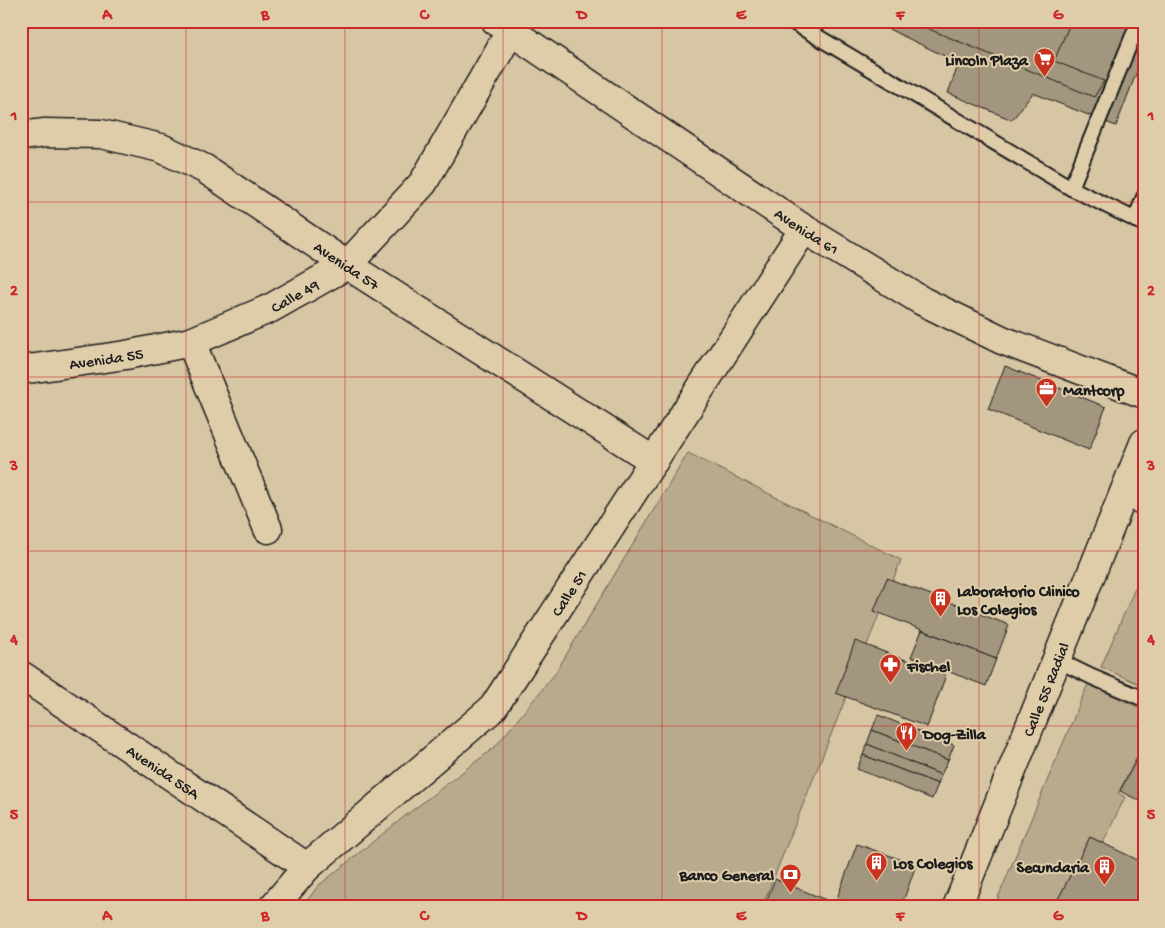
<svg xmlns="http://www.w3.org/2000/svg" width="1165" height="928" viewBox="0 0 1165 928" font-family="'Gochi Hand',sans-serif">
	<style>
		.green { fill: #b9aa8d; stroke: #6a6354 }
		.building { fill: #a3967e; stroke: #1c1c1c }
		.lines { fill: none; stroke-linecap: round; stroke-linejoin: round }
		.service-casing { stroke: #1c1c1c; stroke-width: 18 }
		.minor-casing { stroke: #1c1c1c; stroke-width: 31 }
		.tertiary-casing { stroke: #1c1c1c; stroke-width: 31 }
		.secondary-casing { stroke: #1c1c1c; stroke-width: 31 }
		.service { stroke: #dfcdaa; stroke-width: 14 }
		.minor { stroke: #dfcdaa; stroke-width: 28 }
		.tertiary { stroke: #dfcdaa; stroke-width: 28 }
		.secondary { stroke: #dfcdaa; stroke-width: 28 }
		.grid { fill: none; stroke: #cd2727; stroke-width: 1; stroke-opacity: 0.55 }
		.labels { text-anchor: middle; stroke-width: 4; stroke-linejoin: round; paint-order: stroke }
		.poi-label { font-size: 16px; font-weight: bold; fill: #1c1c1c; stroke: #dfcdaa; text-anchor: start }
		.street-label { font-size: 16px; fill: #1c1c1c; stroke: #dfcdaa }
		.neatline { fill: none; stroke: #cd2727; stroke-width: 2 }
		.grid-label { font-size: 16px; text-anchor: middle; font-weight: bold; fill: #cd2727 }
	</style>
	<rect width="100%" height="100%" fill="#d7c6a4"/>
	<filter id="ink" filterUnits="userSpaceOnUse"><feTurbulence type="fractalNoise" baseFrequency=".02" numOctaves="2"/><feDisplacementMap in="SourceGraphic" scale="10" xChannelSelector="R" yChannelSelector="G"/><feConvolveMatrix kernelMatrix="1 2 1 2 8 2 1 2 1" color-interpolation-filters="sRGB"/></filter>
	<g filter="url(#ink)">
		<!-- green -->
		<g class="green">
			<polygon points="688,453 901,560 762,907 302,907 318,886 405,816 495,747 554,675"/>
			<polygon points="1143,570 1144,570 1144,686 1101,667"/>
			<polygon points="1088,684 1144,710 1144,744 1118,793 1125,797 1103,843 1090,837 1054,907 994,907"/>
		</g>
		<!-- building -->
		<g class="building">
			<polygon points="872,21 1144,21 1144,53 1116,126 1033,93 1012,120 948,93 959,63"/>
			<polygon points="909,21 1071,21 1054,61 1104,81 1094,97"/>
			<polygon points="1005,366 1106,407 1089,450 988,409"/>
			<polygon points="887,578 1009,625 996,659 874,611"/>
			<polygon points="922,630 996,659 986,686 911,657"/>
			<polygon points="855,641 946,675 927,727 836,693"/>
			<polygon points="878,715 954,745 948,760 872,730"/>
			<polygon points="872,730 948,760 941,775 867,744"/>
			<polygon points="867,744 941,775 938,784 863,755"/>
			<polygon points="1144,745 1144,803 1120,791"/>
			<polygon points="863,755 938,784 932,799 857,769"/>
			<polygon points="1090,837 1144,863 1144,907 1054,907"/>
			<polygon points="857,844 916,865 901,907 862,907 837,898"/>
			<polygon points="775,879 843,907 764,907"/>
		</g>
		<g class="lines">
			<defs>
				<g id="service">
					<polyline points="791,21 1071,188 1144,224"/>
					<polyline points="1071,188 1139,21"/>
					<polyline points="1135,220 1144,197"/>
					<polyline points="1057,660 1092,677 1144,699"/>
				</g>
				<g id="minor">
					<path id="s1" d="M 21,136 L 45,133 L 101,134 L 161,148 L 205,169 L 347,265 L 654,461"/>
					<polyline points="191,342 268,529"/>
					<path id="s2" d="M 21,370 L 126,355 L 191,342 L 271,308 L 347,265 L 423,183 L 510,32"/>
					<polyline points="1125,491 1144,501"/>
					<path id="s3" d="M 21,675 L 307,867"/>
					<path id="s4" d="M 273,907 L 307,867 L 493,708 L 804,229"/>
				</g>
				<g id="tertiary">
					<path id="s5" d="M 496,21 L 804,229 L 922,301 L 1002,340 L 1144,394"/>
				</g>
				<g id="secondary">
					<path id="s6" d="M 957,907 L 1144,443"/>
				</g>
			</defs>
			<!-- service casing -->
			<use href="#service" class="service-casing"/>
			<!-- minor casing -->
			<use href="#minor" class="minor-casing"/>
			<!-- tertiary casing -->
			<use href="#tertiary" class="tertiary-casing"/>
			<!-- secondary casing -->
			<use href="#secondary" class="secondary-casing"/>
			<!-- service -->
			<use href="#service" class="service"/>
			<!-- minor -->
			<use href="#minor" class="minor"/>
			<!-- tertiary -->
			<use href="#tertiary" class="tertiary"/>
			<!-- secondary -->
			<use href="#secondary" class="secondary"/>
		</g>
	</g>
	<!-- grid -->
	<path class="grid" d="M 186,21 L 186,907M 345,21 L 345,907M 503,21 L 503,907M 662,21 L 662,907M 820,21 L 820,907M 979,21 L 979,907M 21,202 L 1144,202M 21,377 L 1144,377M 21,551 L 1144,551M 21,726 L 1144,726"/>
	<!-- icons -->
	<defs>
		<symbol id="supermarket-pin" viewBox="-11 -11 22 30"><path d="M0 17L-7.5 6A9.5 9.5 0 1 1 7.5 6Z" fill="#c8321e" stroke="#dfcdaa"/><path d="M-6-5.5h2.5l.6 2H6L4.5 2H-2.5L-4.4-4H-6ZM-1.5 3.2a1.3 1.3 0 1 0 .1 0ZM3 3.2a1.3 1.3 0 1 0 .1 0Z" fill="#fff"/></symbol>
		<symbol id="office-pin" viewBox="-11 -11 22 30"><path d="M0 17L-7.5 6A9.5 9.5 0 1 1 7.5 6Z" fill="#c8321e" stroke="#dfcdaa"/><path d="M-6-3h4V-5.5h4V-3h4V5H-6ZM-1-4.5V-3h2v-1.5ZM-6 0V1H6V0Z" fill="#fff"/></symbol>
		<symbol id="building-pin" viewBox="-11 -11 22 30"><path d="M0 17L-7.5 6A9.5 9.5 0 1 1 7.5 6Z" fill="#c8321e" stroke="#dfcdaa"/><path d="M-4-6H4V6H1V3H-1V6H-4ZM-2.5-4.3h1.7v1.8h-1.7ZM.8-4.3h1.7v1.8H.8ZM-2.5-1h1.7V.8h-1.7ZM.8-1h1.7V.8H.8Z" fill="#fff"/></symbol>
		<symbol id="pharmacy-pin" viewBox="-11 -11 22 30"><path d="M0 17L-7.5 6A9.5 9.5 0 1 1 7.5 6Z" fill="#c8321e" stroke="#dfcdaa"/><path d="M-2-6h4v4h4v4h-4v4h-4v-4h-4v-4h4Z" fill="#fff"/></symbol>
		<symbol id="restaurant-pin" viewBox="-11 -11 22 30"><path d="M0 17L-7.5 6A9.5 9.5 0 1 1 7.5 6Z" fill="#c8321e" stroke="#dfcdaa"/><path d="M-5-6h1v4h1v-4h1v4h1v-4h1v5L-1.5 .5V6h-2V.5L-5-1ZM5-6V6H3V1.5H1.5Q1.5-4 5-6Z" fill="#fff"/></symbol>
		<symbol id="bank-pin" viewBox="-11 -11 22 30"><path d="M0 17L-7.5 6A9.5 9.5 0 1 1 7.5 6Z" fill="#c8321e" stroke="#dfcdaa"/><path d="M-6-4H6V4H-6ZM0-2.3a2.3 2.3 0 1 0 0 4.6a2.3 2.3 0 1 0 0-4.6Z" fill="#fff"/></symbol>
	</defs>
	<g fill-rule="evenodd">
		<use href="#supermarket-pin" x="1032" y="46" width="25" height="34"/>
		<use href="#office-pin" x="1034" y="376" width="25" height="34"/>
		<use href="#building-pin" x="928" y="586" width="25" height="34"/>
		<use href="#pharmacy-pin" x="878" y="652" width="25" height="34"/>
		<use href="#restaurant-pin" x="894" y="720" width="25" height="34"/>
		<use href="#building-pin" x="864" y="850" width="25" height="34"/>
		<use href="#building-pin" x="1092" y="854" width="25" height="34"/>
		<use href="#bank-pin" x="778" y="862" width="25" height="34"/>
	</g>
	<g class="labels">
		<!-- poi labels -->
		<g class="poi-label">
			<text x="1028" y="65" text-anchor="end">Lincoln Plaza</text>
			<text x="1063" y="395">Mantcorp</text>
			<text x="957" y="596">Laboratorio Clinico<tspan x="957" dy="18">Los Colegios</tspan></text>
			<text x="907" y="671">Fischel</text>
			<text x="923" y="739">Dog-Zilla</text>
			<text x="893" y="868">Los Colegios</text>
			<text x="1089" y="872" text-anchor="end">Secundaria</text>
			<text x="774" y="880" text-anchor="end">Banco General</text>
		</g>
		<!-- street labels -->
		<g class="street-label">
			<text dy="6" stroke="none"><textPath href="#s5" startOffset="375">Avenida 61</textPath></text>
			<text dy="6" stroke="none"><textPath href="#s1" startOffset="362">Avenida 57</textPath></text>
			<text dy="6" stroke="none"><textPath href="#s2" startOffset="286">Calle 49</textPath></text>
			<text dy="6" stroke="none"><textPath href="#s2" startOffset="86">Avenida 55</textPath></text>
			<text dy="6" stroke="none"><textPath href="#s4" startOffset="435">Calle 51</textPath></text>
			<text dy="6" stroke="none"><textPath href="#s6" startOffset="235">Calle 55 Radial</textPath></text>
			<text dy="6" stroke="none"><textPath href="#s3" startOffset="172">Avenida 55A</textPath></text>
		</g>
	</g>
	<!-- margin -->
	<rect width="1165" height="928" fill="none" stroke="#dfcdaa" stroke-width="55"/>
	<rect x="28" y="28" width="1110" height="872" class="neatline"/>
	<g class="grid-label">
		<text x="107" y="19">A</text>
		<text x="265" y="19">B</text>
		<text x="424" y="19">C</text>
		<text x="582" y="19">D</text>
		<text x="741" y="19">E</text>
		<text x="900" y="19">F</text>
		<text x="1058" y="19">G</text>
		<text x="14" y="120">1</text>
		<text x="1151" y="120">1</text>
		<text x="14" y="295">2</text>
		<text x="1151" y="295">2</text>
		<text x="14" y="470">3</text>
		<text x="1151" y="470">3</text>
		<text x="14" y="644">4</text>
		<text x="1151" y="644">4</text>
		<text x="14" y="819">5</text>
		<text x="1151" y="819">5</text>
		<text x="107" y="920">A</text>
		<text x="265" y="920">B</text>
		<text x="424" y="920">C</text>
		<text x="582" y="920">D</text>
		<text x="741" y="920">E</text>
		<text x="900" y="920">F</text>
		<text x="1058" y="920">G</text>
	</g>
</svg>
